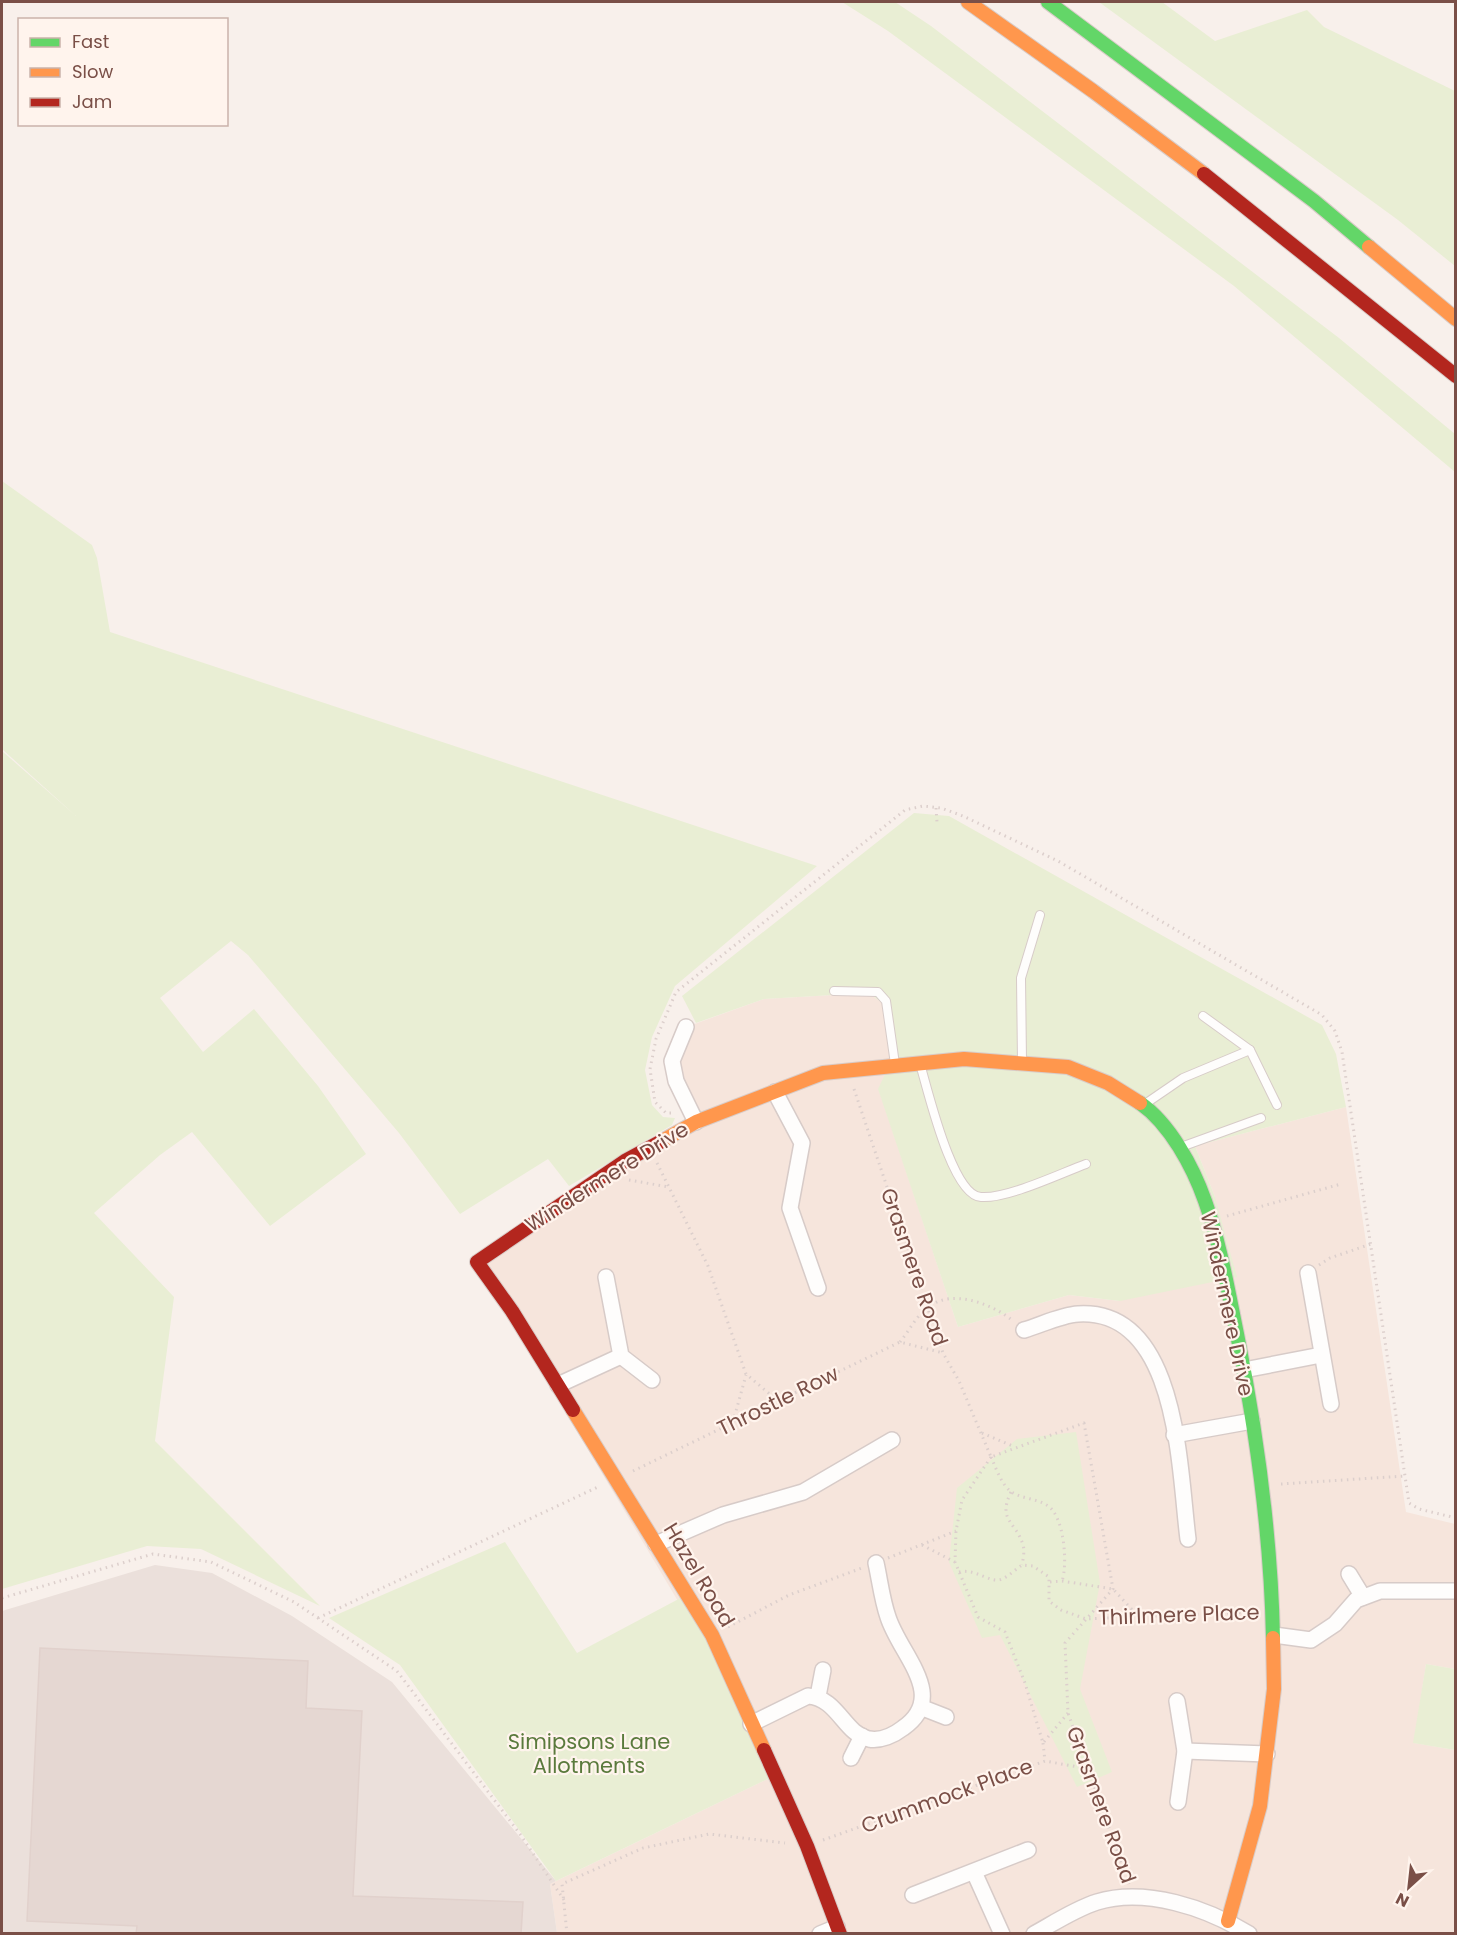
<svg xmlns="http://www.w3.org/2000/svg" width="1457" height="1935" viewBox="0 0 1457 1935" font-family="Poppins,sans-serif">
	<style>
		.residential { fill: #f6e5dc }
		.industrial { fill: #ebe0db }
		.green { fill: #e9eed4 }
		.building { fill: #e5d7d2; stroke: #e1d1cc; stroke-width: 1.5 }
		.lines { fill: none; stroke-linecap: round; stroke-linejoin: round }
		.lane-casing { stroke: #d7cbc8; stroke-width: 10 }
		.street-casing { stroke: #d7cbc8; stroke-width: 18 }
		.fast-casing { stroke: #d9ccc8; stroke-width: 16 }
		.slow-casing { stroke: #d9ccc8; stroke-width: 16 }
		.jam-casing { stroke: #d9ccc8; stroke-width: 16 }
		.path { stroke: #dccfcc; stroke-width: 3; stroke-dasharray: 1.5 4.5; stroke-linecap: butt }
		.lane { stroke: #fefdfc; stroke-width: 8 }
		.street { stroke: #fefdfc; stroke-width: 15 }
		.fast { stroke: #63d668; stroke-width: 14 }
		.slow { stroke: #ff974d; stroke-width: 14 }
		.jam { stroke: #b3261e; stroke-width: 14 }
		.labels { text-anchor: middle; stroke-width: 4.5; stroke-linejoin: round; paint-order: stroke }
		.street-label { font-size: 21px; fill: #7a4f47; stroke: #fff4ed }
		.park-label { font-size: 21px; fill: #5a7a3c; stroke: #fff4ed }
	</style>
	<rect width="100%" height="100%" fill="#f8f0eb"/>
	<!-- residential -->
	<polygon class="residential" points="868,993 884,1004 897,1049 879,1090 958,1327 1069,1295 1120,1301 1215,1197 1195,1146 1346,1107 1406,1512 1455,1524 1455,1669 1426,1664 1414,1743 1455,1750 1455,1933 557,1933 550,1884 774,1776 751,1724 477,1263 696,1122 676,1081 686,1027 764,999"/>
	<!-- industrial -->
	<polygon class="industrial" points="155,1565 212,1573 292,1616 392,1682 556,1881 550,1884 557,1933 2,1934 2,1611"/>
	<!-- green -->
	<g class="green">
		<polygon points="842,2 895,2 931,26 1339,338 1455,434 1455,472 1234,286 888,31"/>
		<polygon points="1099,2 1162,2 1215,41 1307,10 1324,27 1455,91 1455,266 1398,220"/>
		<polygon points="2,481 92,545 97,558 110,632 817,866 675,986 652,1037 645,1070 652,1105 663,1117 675,1118 672,1125 569,1186 548,1159 460,1214 399,1133 248,955 231,941 160,998 203,1052 254,1009 318,1086 366,1154 270,1226 192,1132 160,1155 94,1213 174,1297 155,1441 320,1606 201,1549 147,1546 2,1589 2,751 76,816 2,749"/>
		<polygon points="914,813 949,816 1322,1025 1336,1054 1346,1107 1195,1146 1215,1197 1237,1277 1120,1301 1069,1295 958,1327 878,1089 897,1049 884,1004 868,993 764,999 696,1023 682,996"/>
		<polygon points="1076,1432 1100,1583 1080,1689 1112,1772 1077,1787 1000,1635 982,1638 949,1562 957,1488 1017,1439"/>
		<polygon points="505,1542 577,1653 688,1594 774,1776 556,1881 400,1665 329,1618"/>
		<polygon points="1426,1664 1455,1669 1455,1750 1413,1743"/>
	</g>
	<!-- building -->
	<polygon class="building" points="40,1648 308,1661 306,1708 362,1711 353,1896 523,1902 521,1934 136,1934 137,1926 27,1921"/>
	<g class="lines">
		<defs>
			<g id="lane">
				<polyline points="834,991 878,992 886,1001 895,1064"/>
				<polyline points="1203,1016 1250,1050 1277,1105"/>
				<polyline points="1022,1061 1021,978 1040,915"/>
				<path d="M 920,1064 C 928,1090 952,1196 981,1197 C 1007,1199 1059,1174 1086,1164"/>
				<polyline points="1145,1104 1183,1078 1250,1050"/>
				<polyline points="1181,1147 1261,1118"/>
			</g>
			<g id="street">
				<polyline points="686,1027 672,1061 676,1081 696,1122"/>
				<polyline points="775,1092 802,1143 790,1208 818,1288"/>
				<polyline points="1308,1273 1331,1404"/>
				<polyline points="606,1277 621,1356 652,1380"/>
				<path d="M 1024,1330 C 1041,1325 1061,1315 1078,1314 C 1179,1308 1179,1470 1188,1539"/>
				<polyline points="1244,1370 1321,1355"/>
				<polyline points="558,1385 621,1356"/>
				<polyline points="1174,1435 1252,1421"/>
				<polyline points="656,1544 723,1515 803,1492 892,1440"/>
				<polyline points="1349,1574 1363,1597"/>
				<polyline points="1274,1635 1311,1640 1335,1624 1356,1600 1380,1591 1456,1591"/>
				<polyline points="818,1696 823,1670"/>
				<polyline points="1177,1701 1185,1751 1178,1802"/>
				<polyline points="923,1708 946,1717"/>
				<path d="M 751,1724 L 808,1696 C 838,1698 844,1734 869,1739 C 881,1741 894,1735 903,1728 C 949,1696 900,1655 888,1617 C 882,1600 880,1581 876,1563"/>
				<polyline points="1185,1751 1267,1754"/>
				<polyline points="851,1758 862,1736"/>
				<polyline points="974,1872 1002,1934"/>
				<polyline points="913,1895 1028,1850"/>
				<polyline points="820,1934 837,1927"/>
				<path d="M 1034,1934 C 1054,1923 1075,1909 1097,1902 C 1145,1887 1207,1908 1249,1934"/>
			</g>
			<g id="fast">
				<polyline points="1048,2 1314,201 1369,247"/>
				<path d="M 1140,1103 C 1170,1124 1193,1167 1205,1201 C 1220,1243 1228,1290 1237,1334 C 1257,1434 1271,1536 1273,1638"/>
			</g>
			<g id="slow">
				<polyline points="968,2 1093,91 1204,174"/>
				<polyline points="1369,247 1456,319"/>
				<polyline points="662,1141 696,1122 823,1073 964,1059 1068,1067 1108,1083 1140,1103"/>
				<polyline points="573,1410 712,1635 764,1750"/>
				<polyline points="1228,1921 1260,1806 1274,1689 1273,1638"/>
			</g>
			<g id="jam">
				<polyline points="1204,174 1456,376"/>
				<polyline points="573,1410 512,1311 477,1262 625,1161 662,1141"/>
				<polyline points="764,1750 807,1846 840,1934"/>
			</g>
		</defs>
		<!-- lane casing -->
		<use href="#lane" class="lane-casing"/>
		<!-- street casing -->
		<use href="#street" class="street-casing"/>
		<!-- fast casing -->
		<use href="#fast" class="fast-casing"/>
		<!-- slow casing -->
		<use href="#slow" class="slow-casing"/>
		<!-- jam casing -->
		<use href="#jam" class="jam-casing"/>
		<!-- path -->
		<g class="path">
			<polyline points="936,808 937,822"/>
			<polyline points="854,1089 943,1353 959,1381 991,1457 1084,1423 1113,1589 1065,1643 1068,1713 1129,1884"/>
			<polyline points="671,1113 666,1113 655,1102 650,1069 656,1039 676,992 905,810 923,806 941,808 963,816 1058,861 1322,1015 1335,1031 1342,1052 1409,1503 1419,1509 1456,1518"/>
			<polyline points="657,1163 708,1266 746,1374 778,1401"/>
			<polyline points="629,1180 669,1187"/>
			<polyline points="1227,1216 1341,1184"/>
			<polyline points="1319,1265 1330,1258 1371,1244"/>
			<path d="M 900,1342 C 909,1331 918,1313 930,1306 C 953,1289 992,1304 1012,1320"/>
			<polyline points="733,1422 746,1375"/>
			<polyline points="982,1433 1015,1447"/>
			<polyline points="991,1457 962,1500 956,1531 955,1562 978,1617 1005,1632 1025,1683 1043,1743 1068,1713"/>
			<path d="M 991,1457 C 996,1468 1000,1481 1009,1490 C 1019,1499 1037,1498 1048,1506 C 1064,1516 1068,1564 1062,1581"/>
			<polyline points="633,1471 900,1342 943,1353"/>
			<polyline points="1281,1484 1405,1476"/>
			<path d="M 1011,1492 C 997,1521 1016,1521 1023,1545 C 1025,1551 1023,1559 1022,1565"/>
			<polyline points="922,1545 955,1562"/>
			<polyline points="888,1558 956,1531"/>
			<path d="M 959,1572 C 976,1568 990,1584 1002,1579 C 1009,1576 1016,1569 1022,1565 L 1033,1566 L 1049,1577 L 1049,1601 L 1061,1610 L 1086,1619 L 1253,1612"/>
			<polyline points="1050,1582 1062,1581 1113,1589 1137,1615"/>
			<polyline points="2,1598 153,1554 211,1562 294,1602 397,1671 520,1834 564,1900"/>
			<polyline points="318,1618 600,1486"/>
			<polyline points="728,1627 789,1595 862,1568"/>
			<polyline points="1043,1743 1045,1761"/>
			<polyline points="823,1840 1045,1761 1089,1769"/>
			<polyline points="567,1934 562,1884 643,1848 709,1834 785,1843"/>
			<polyline points="1379,1934 1383,1932"/>
		</g>
		<!-- lane -->
		<use href="#lane" class="lane"/>
		<!-- street -->
		<use href="#street" class="street"/>
		<!-- fast -->
		<use href="#fast" class="fast"/>
		<!-- slow -->
		<use href="#slow" class="slow"/>
		<!-- jam -->
		<use href="#jam" class="jam"/>
	</g>
	<g class="labels">
		<!-- street labels -->
		<g class="street-label">
			<text transform="translate(607 1177) rotate(-32)" y="7">Windermere Drive</text>
			<text transform="translate(914 1267) rotate(71)" y="7">Grasmere Road</text>
			<text transform="translate(1227 1304) rotate(78)" y="7">Windermere Drive</text>
			<text transform="translate(778 1401) rotate(-26)" y="7">Throstle Row</text>
			<text transform="translate(699 1575) rotate(59)" y="7">Hazel Road</text>
			<text transform="translate(1179 1615) rotate(-2)" y="7">Thirlmere Place</text>
			<text transform="translate(947 1796) rotate(-20)" y="7">Crummock Place</text>
			<text transform="translate(1101 1805) rotate(70)" y="7">Grasmere Road</text>
		</g>
		<!-- park labels -->
		<g class="park-label">
			<text x="589" y="1749">Simipsons Lane<tspan x="589" dy="24">Allotments</tspan></text>
		</g>
	</g>
	<!-- border -->
	<rect width="1457" height="1935" fill="none" stroke="#7a4f47" stroke-width="6"/>
	<!-- legend -->
	<rect x="18" y="18" width="210" height="108" fill="#fff4ed" stroke="#cab2ab" stroke-width="1.5"/>
	<rect x="30" y="38" width="30" height="9" fill="#63d668" stroke="#cab2ab" stroke-width="1.5"/>
	<text x="72" y="48" font-size="18" fill="#7a4f47">Fast</text>
	<rect x="30" y="68" width="30" height="9" fill="#ff974d" stroke="#cab2ab" stroke-width="1.5"/>
	<text x="72" y="78" font-size="18" fill="#7a4f47">Slow</text>
	<rect x="30" y="98" width="30" height="9" fill="#b3261e" stroke="#cab2ab" stroke-width="1.5"/>
	<text x="72" y="108" font-size="18" fill="#7a4f47">Jam</text>
	<!-- north arrow -->
	<g transform="translate(1409 1887) rotate(207)" stroke="#fff4ed" stroke-width="4.5" paint-order="stroke">
	<path d="M0-4.5L10 22L0 15L-10 22Z" fill="#7a4f47"/>
	<text y="-9" font-size="16" font-weight="bold" text-anchor="middle" fill="#7a4f47">N</text>
	</g>
</svg>
